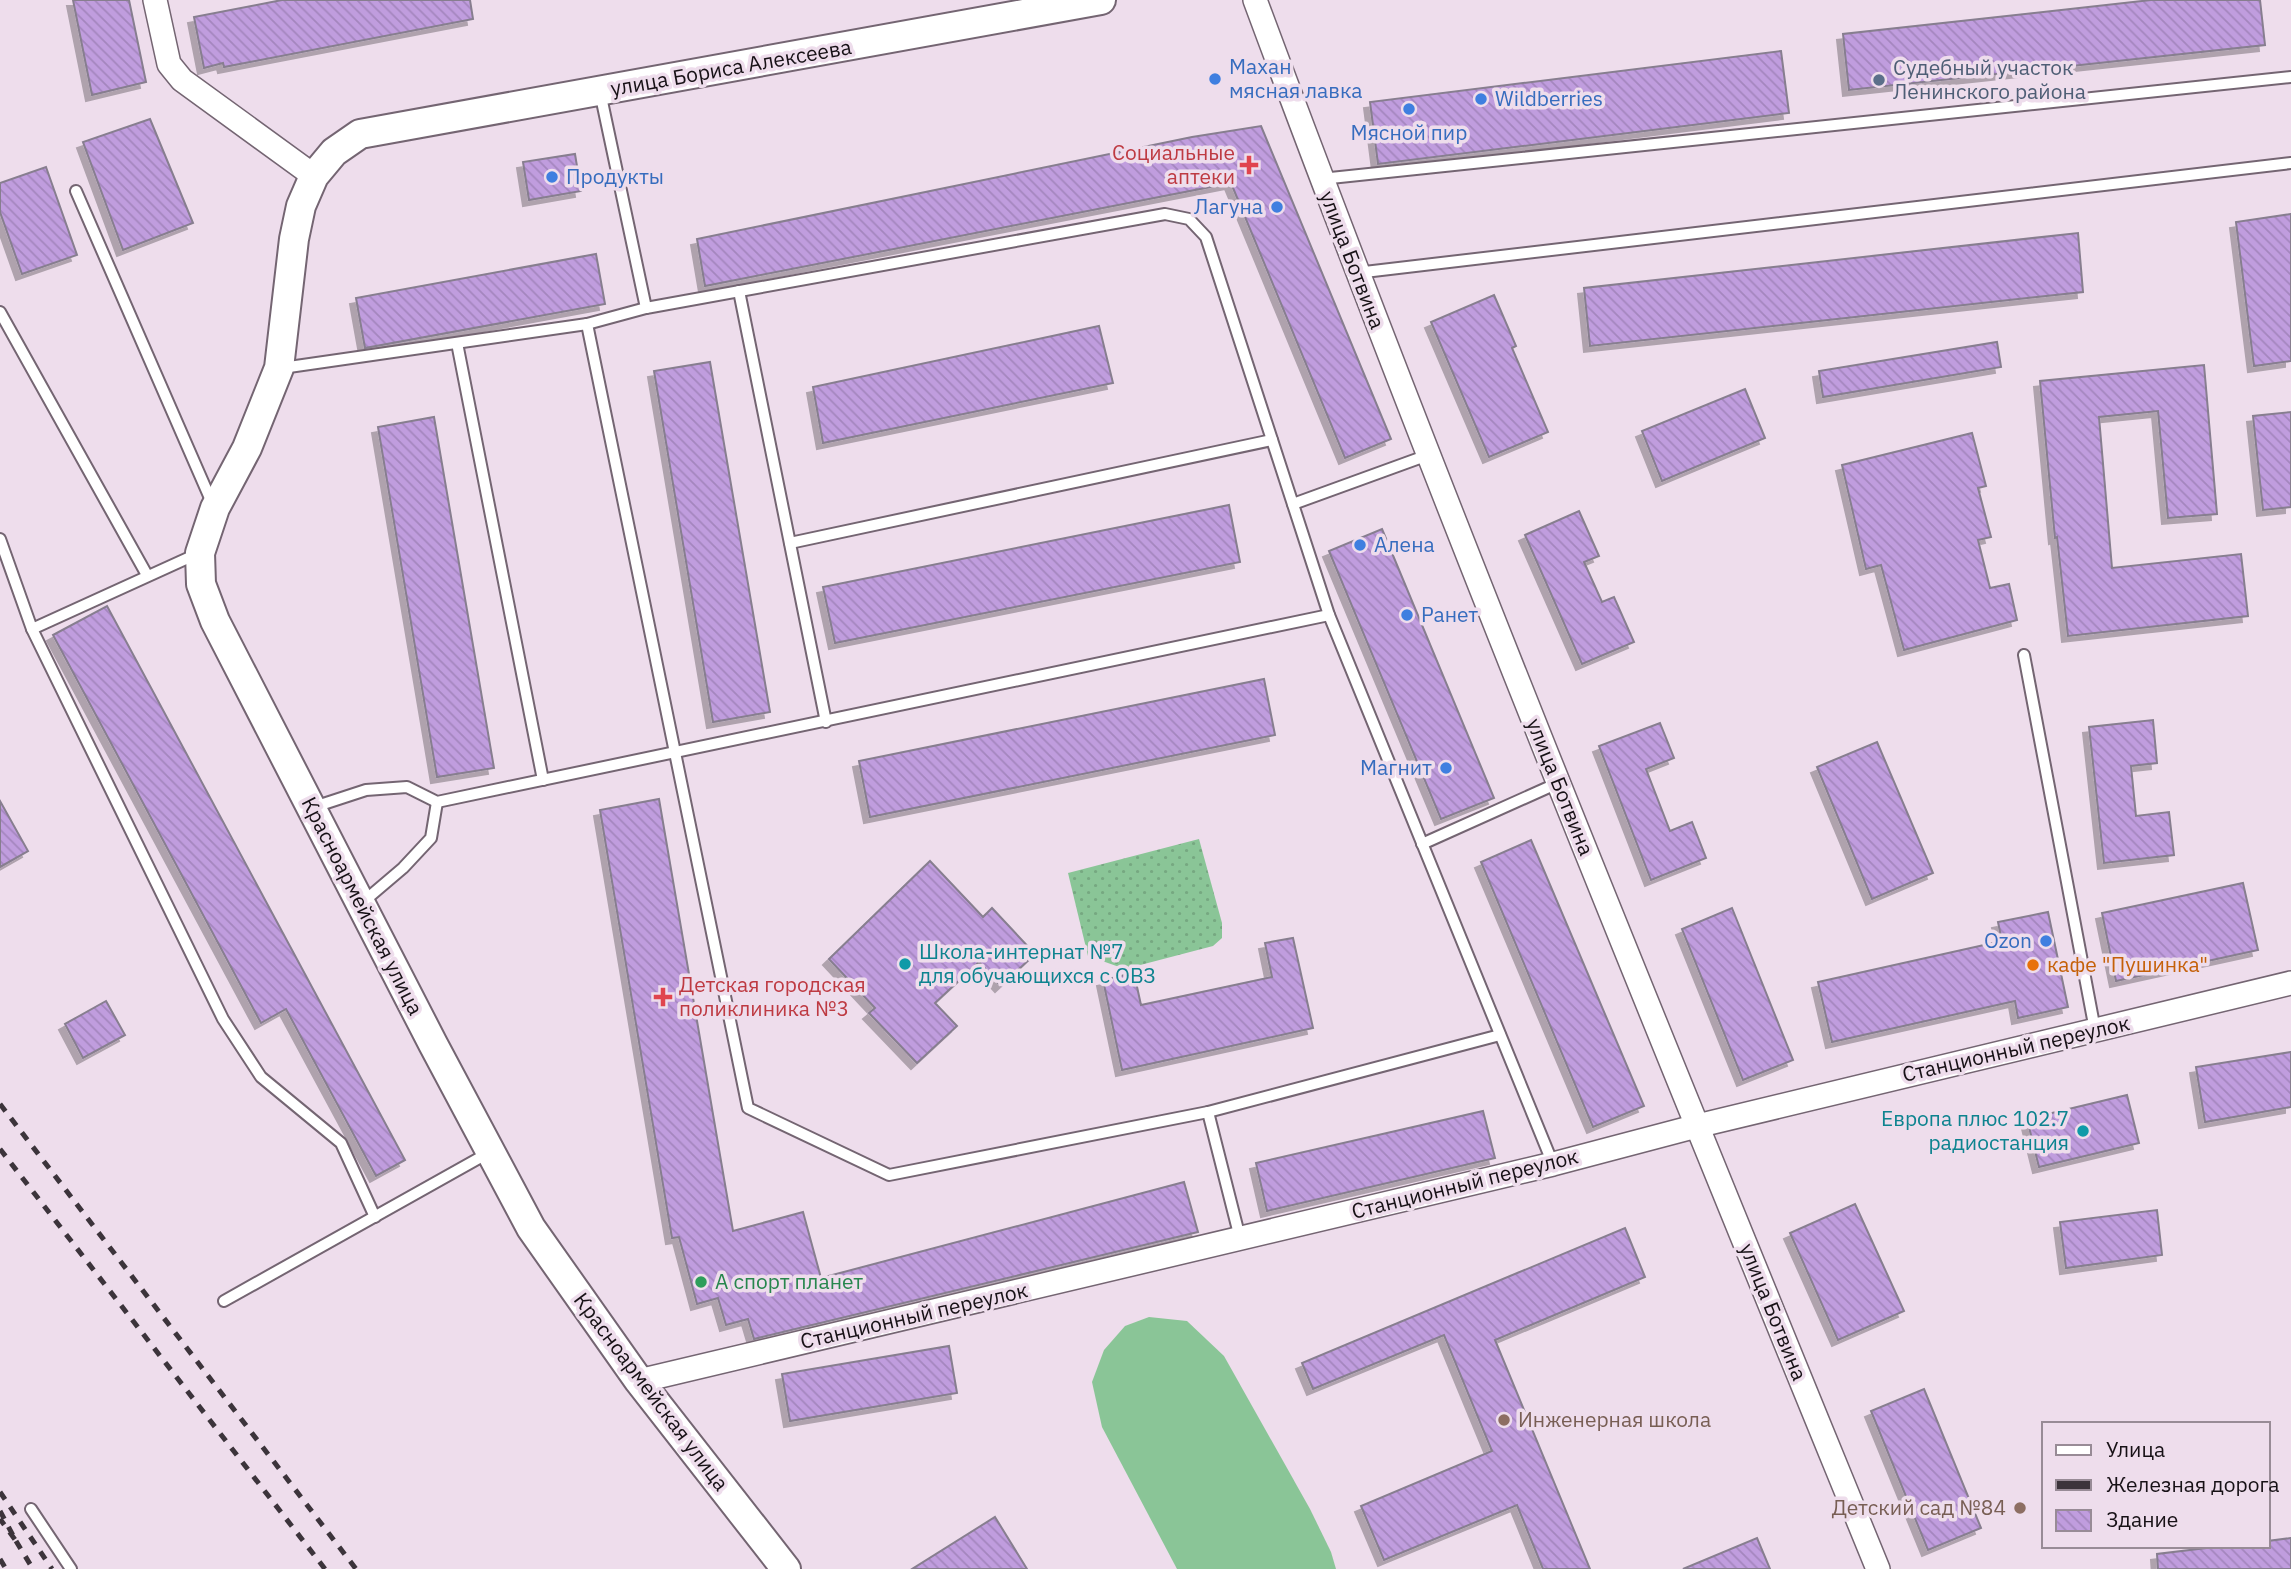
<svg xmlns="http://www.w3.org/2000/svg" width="2291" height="1569" viewBox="0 0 2291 1569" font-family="'IBM Plex Sans',sans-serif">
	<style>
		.grass { fill: url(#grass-dots) }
		.garden { fill: #8ac597 }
		.building { fill: url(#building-back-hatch); stroke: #877e8f; stroke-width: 2; filter: url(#shadow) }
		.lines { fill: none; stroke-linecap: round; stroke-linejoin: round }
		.service-casing { stroke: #746572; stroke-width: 14 }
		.minor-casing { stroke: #746572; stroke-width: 26 }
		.tertiary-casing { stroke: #746572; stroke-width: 32 }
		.service { stroke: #fff; stroke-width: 10 }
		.minor { stroke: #fff; stroke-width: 23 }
		.tertiary { stroke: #fff; stroke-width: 28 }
		.rail { stroke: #3c343b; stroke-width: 5; stroke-dasharray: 9 9; stroke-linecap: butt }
		.shop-dot { fill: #3f7fe0; stroke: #eeddec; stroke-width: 2.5 }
		.service-dot { fill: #5c6f8a; stroke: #eeddec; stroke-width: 2.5 }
		.health-dot { fill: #e0444e; stroke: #eeddec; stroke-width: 2.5 }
		.culture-dot { fill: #0f9aa8; stroke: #eeddec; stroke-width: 2.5 }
		.food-dot { fill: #e8710a; stroke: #eeddec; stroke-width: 2.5 }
		.leisure-dot { fill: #2e9e5b; stroke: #eeddec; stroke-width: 2.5 }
		.education-dot { fill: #8d6e63; stroke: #eeddec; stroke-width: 2.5 }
		.labels { text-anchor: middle; stroke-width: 7; stroke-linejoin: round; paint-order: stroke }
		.shop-label { font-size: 21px; fill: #366cbe; stroke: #eeddec; text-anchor: start }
		.street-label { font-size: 21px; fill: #171116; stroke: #eeddec }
		.service-label { font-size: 21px; fill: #4e5e75; stroke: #eeddec; text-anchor: start }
		.health-label { font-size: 21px; fill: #be3a42; stroke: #eeddec; text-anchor: end }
		.culture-label { font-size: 21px; fill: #0d838f; stroke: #eeddec; text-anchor: start }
		.food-label { font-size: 21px; fill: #c56008; stroke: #eeddec; text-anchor: start }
		.leisure-label { font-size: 21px; fill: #27864d; stroke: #eeddec; text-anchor: start }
		.education-label { font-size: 21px; fill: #785e54; stroke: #eeddec; text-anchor: start }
	</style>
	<defs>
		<pattern id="grass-dots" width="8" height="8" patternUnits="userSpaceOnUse" patternTransform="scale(1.75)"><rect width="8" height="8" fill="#8ac597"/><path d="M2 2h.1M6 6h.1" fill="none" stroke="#76a881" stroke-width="1.8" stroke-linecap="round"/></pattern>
		<pattern id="building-back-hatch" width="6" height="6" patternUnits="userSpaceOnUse" patternTransform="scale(1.75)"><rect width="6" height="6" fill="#c09dde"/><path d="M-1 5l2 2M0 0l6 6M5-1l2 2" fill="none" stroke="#a486be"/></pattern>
		<filter id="shadow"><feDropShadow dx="-6" dy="6" stdDeviation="0" flood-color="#0004"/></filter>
	</defs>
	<rect width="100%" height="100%" fill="#eeddec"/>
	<!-- grass -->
	<polygon class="grass" points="1199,839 1222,923 1222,938 1213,946 1125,969 1088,956 1068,873"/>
	<!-- garden -->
	<polygon class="garden" points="1149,1317 1187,1321 1224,1356 1310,1509 1331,1552 1336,1569 1177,1569 1102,1427 1092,1382 1104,1350 1125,1326"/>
	<!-- building -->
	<g class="building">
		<polygon points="73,0 129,0 146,82 92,95"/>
		<polygon points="282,0 470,0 473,19 224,67 223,63 204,68 194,17"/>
		<polygon points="2151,0 2260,0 2265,45 1849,90 1843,34"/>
		<polygon points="1781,51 1789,113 1378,164 1370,102"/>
		<polygon points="150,119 193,223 123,250 83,142"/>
		<polygon points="1261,126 1391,439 1345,458 1231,183 705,286 697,239 1192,137"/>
		<polygon points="575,154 581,191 529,200 523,162"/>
		<polygon points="46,167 77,255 22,274 0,212 0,183"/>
		<polygon points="2291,214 2291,361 2254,366 2236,222"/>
		<polygon points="2078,233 2083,292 1590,346 1584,288"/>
		<polygon points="596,254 605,304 365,348 356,298"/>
		<polygon points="1494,295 1516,346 1512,348 1548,432 1489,457 1431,322"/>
		<polygon points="1099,326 1113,383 823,443 813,387"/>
		<polygon points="1997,342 2001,367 1823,397 1819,371"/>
		<polygon points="710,362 770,712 713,722 654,371"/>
		<polygon points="2204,365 2217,514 2168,518 2158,411 2099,417 2112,568 2241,554 2248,616 2068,636 2057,537 2055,538 2040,381"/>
		<polygon points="1745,389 1765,438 1662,481 1642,431"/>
		<polygon points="2291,412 2291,507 2263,510 2253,416"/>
		<polygon points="434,417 494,768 437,777 378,427"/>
		<polygon points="1972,433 1986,486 1978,488 1991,537 1978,540 1990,588 2009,584 2017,620 1904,650 1881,565 1866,569 1842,465"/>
		<polygon points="1229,505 1240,562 835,643 823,587"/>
		<polygon points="1579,511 1599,556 1584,562 1602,602 1614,597 1634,642 1582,664 1525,535"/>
		<polygon points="1382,529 1494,798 1441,819 1329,551"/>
		<polygon points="107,606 405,1160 376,1176 286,1009 261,1023 53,635"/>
		<polygon points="1264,679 1275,735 870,817 859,761"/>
		<polygon points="2153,720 2157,763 2131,766 2136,816 2169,812 2174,855 2104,863 2089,727"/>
		<polygon points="1660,723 1674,758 1646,769 1670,831 1692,822 1706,858 1651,880 1599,746"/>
		<polygon points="1877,742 1933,873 1872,899 1817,767"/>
		<polygon points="659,799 733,1231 803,1212 821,1278 1184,1182 1198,1232 754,1339 748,1319 726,1325 718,1298 697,1304 679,1237 672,1238 600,810"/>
		<polygon points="0,801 28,851 0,867"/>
		<polygon points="1531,840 1644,1106 1593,1127 1481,862"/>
		<polygon points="930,861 983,917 992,908 1035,954 1001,986 979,962 935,1003 957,1026 917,1063 869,1013 875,1008 829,959"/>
		<polygon points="2243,883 2258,950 2116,981 2102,913"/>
		<polygon points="1732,908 1793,1060 1743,1080 1682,929"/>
		<polygon points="2048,912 2068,1007 2018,1018 2015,1001 1832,1042 1818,982 2002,941 1998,922"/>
		<polygon points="1293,938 1313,1028 1122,1070 1103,980 1134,973 1141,1005 1272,977 1265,943"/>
		<polygon points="106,1001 125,1035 83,1058 65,1024"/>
		<polygon points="2291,1052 2291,1107 2205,1122 2196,1067"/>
		<polygon points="2127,1095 2139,1143 2039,1167 2027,1119"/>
		<polygon points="1483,1111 1495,1158 1267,1211 1256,1163"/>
		<polygon points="1855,1204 1904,1311 1838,1340 1790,1233"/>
		<polygon points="2157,1210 2162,1255 2066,1268 2060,1222"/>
		<polygon points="1625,1228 1645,1277 1495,1340 1590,1569 1543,1569 1517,1505 1384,1560 1361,1506 1492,1451 1444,1335 1313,1389 1302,1363"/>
		<polygon points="949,1346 957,1393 790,1421 782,1374"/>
		<polygon points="1924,1389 1981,1528 1928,1550 1871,1411"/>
		<polygon points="995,1517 1027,1569 912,1569"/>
		<polygon points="1757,1538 1770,1569 1683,1569"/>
		<polygon points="2291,1538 2291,1569 2158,1569 2157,1554 2223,1546 2268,1546 2268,1541"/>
	</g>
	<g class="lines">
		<defs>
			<g id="service">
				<polyline points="600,92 646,308"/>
				<polyline points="1321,179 2291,77"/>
				<polyline points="76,191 213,505"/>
				<polyline points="1356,273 2291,163"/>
				<polyline points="739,291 826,722"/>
				<polyline points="0,312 147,575"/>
				<polyline points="587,324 748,1108 889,1175 1208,1112 1500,1035"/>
				<polyline points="457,343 543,780"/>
				<polyline points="282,368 587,324 646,308 1165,214 1189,219 1206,237 1329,615 1553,1164"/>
				<polyline points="1293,504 1428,455"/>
				<polyline points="0,539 32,629 223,1019 261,1077 341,1143 375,1217"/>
				<polyline points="790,543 1272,440"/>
				<polyline points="32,629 199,553"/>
				<polyline points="2024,655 2095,1030"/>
				<polyline points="311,808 366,790 407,787 437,802 1329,615"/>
				<polyline points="1422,844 1558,783"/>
				<polyline points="363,902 403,868 431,838 437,802"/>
				<polyline points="1208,1112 1240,1238"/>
				<polyline points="224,1301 490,1152"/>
				<polyline points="31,1509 71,1569"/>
			</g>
			<g id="minor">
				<polyline points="155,0 169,64 182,80 314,176"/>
				<path d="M 1255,0 C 1451,528 1665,1048 1878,1569"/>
				<polyline points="639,1381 1553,1164 1697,1126 2291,983"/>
			</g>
			<polyline id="tertiary" points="786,1569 639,1381 531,1228 433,1044 215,621 201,584 200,553 215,508 247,448 279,368 294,239 301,206 314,176 334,152 360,134 1101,0"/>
		</defs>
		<!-- service casing -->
		<use href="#service" class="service-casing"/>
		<!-- minor casing -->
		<use href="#minor" class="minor-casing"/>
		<!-- tertiary casing -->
		<use href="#tertiary" class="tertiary-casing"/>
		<!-- service -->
		<use href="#service" class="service"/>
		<!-- minor -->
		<use href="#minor" class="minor"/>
		<!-- tertiary -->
		<use href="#tertiary" class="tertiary"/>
		<!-- rail -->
		<g class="rail">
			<polyline points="0,1104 356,1569"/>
			<polyline points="0,1149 325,1569"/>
			<polyline points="0,1492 52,1569"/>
			<polyline points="0,1511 16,1541 0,1519"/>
			<polyline points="16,1541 33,1569"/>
			<polyline points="0,1559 6,1569"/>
		</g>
	</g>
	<!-- markers -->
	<g class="shop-dot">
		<circle cx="1215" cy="79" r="7"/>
		<circle cx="1481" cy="99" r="7"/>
		<circle cx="1409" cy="109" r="7"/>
		<circle cx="552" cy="177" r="7"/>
		<circle cx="1277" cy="207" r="7"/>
		<circle cx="1360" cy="545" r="7"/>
		<circle cx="1407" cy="615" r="7"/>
		<circle cx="1446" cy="768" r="7"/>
		<circle cx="2046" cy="941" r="7"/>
	</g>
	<circle class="service-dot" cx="1879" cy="80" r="7"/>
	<g class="health-dot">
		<path d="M1245.5 154.5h7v7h7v7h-7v7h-7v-7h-7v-7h7z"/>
		<path d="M659.5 986.5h7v7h7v7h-7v7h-7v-7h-7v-7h7z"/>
	</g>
	<g class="culture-dot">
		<circle cx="905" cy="964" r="7"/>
		<circle cx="2083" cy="1131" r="7"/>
	</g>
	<circle class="food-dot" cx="2033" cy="965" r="7"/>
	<circle class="leisure-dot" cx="701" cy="1282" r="7"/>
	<g class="education-dot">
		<circle cx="1504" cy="1420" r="7"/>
		<circle cx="2020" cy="1508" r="7"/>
	</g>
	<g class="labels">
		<!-- shop labels -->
		<g class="shop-label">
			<text x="1229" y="74">Махан<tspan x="1229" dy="24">мясная лавка</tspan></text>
			<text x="1495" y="106">Wildberries</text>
			<text x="1409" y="140" text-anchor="middle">Мясной пир</text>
			<text x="566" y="184">Продукты</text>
			<text x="1263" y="214" text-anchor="end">Лагуна</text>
			<text x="1374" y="552">Алена</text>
			<text x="1421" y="622">Ранет</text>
			<text x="1432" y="775" text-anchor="end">Магнит</text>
			<text x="2032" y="948" text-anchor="end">Ozon</text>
		</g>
		<!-- street labels -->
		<g class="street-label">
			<text transform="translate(731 68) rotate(-10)" y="7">улица Бориса Алексеева</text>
			<text transform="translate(1352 260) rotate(69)" y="7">улица Ботвина</text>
			<text transform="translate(1560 787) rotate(68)" y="7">улица Ботвина</text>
			<text transform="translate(362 906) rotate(63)" y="7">Красноармейская улица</text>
			<text transform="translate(2016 1049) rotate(-13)" y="7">Станционный переулок</text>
			<text transform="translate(1465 1184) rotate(-14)" y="7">Станционный переулок</text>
			<text transform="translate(1773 1312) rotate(68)" y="7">улица Ботвина</text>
			<text transform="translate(914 1316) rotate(-13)" y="7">Станционный переулок</text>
			<text transform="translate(651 1392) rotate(53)" y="7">Красноармейская улица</text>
		</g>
		<!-- service labels -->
		<g class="service-label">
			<text x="1893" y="75">Судебный участок<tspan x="1893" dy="24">Ленинского района</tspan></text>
		</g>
		<!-- health labels -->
		<g class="health-label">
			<text x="1235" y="160">Социальные<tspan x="1235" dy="24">аптеки</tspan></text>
			<text x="679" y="992" text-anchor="start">Детская городская<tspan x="679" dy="24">поликлиника №3</tspan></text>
		</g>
		<!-- culture labels -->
		<g class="culture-label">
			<text x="919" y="959">Школа-интернат №7<tspan x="919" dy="24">для обучающихся с ОВЗ</tspan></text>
			<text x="2069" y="1126" text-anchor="end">Европа плюс 102.7<tspan x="2069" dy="24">радиостанция</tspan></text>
		</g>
		<!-- food labels -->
		<g class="food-label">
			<text x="2047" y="972">кафе "Пушинка"</text>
		</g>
		<!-- leisure labels -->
		<g class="leisure-label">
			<text x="715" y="1289">А спорт планет</text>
		</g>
		<!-- education labels -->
		<g class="education-label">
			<text x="1518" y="1427">Инженерная школа</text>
			<text x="2006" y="1515" text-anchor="end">Детский сад №84</text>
		</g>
	</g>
	<!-- legend -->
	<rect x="2042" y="1422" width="228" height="126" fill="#eeddec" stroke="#988b96" stroke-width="2"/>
	<rect x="2056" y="1445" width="35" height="10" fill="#ffffff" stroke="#988b96" stroke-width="2"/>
	<text x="2106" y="1457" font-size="21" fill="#171116">Улица</text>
	<rect x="2056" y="1480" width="35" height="10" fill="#3c343b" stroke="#988b96" stroke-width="2"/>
	<text x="2106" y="1492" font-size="21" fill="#171116">Железная дорога</text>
	<rect x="2056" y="1510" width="35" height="21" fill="url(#building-back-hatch)" stroke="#988b96" stroke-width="2"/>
	<text x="2106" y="1527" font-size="21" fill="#171116">Здание</text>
</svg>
